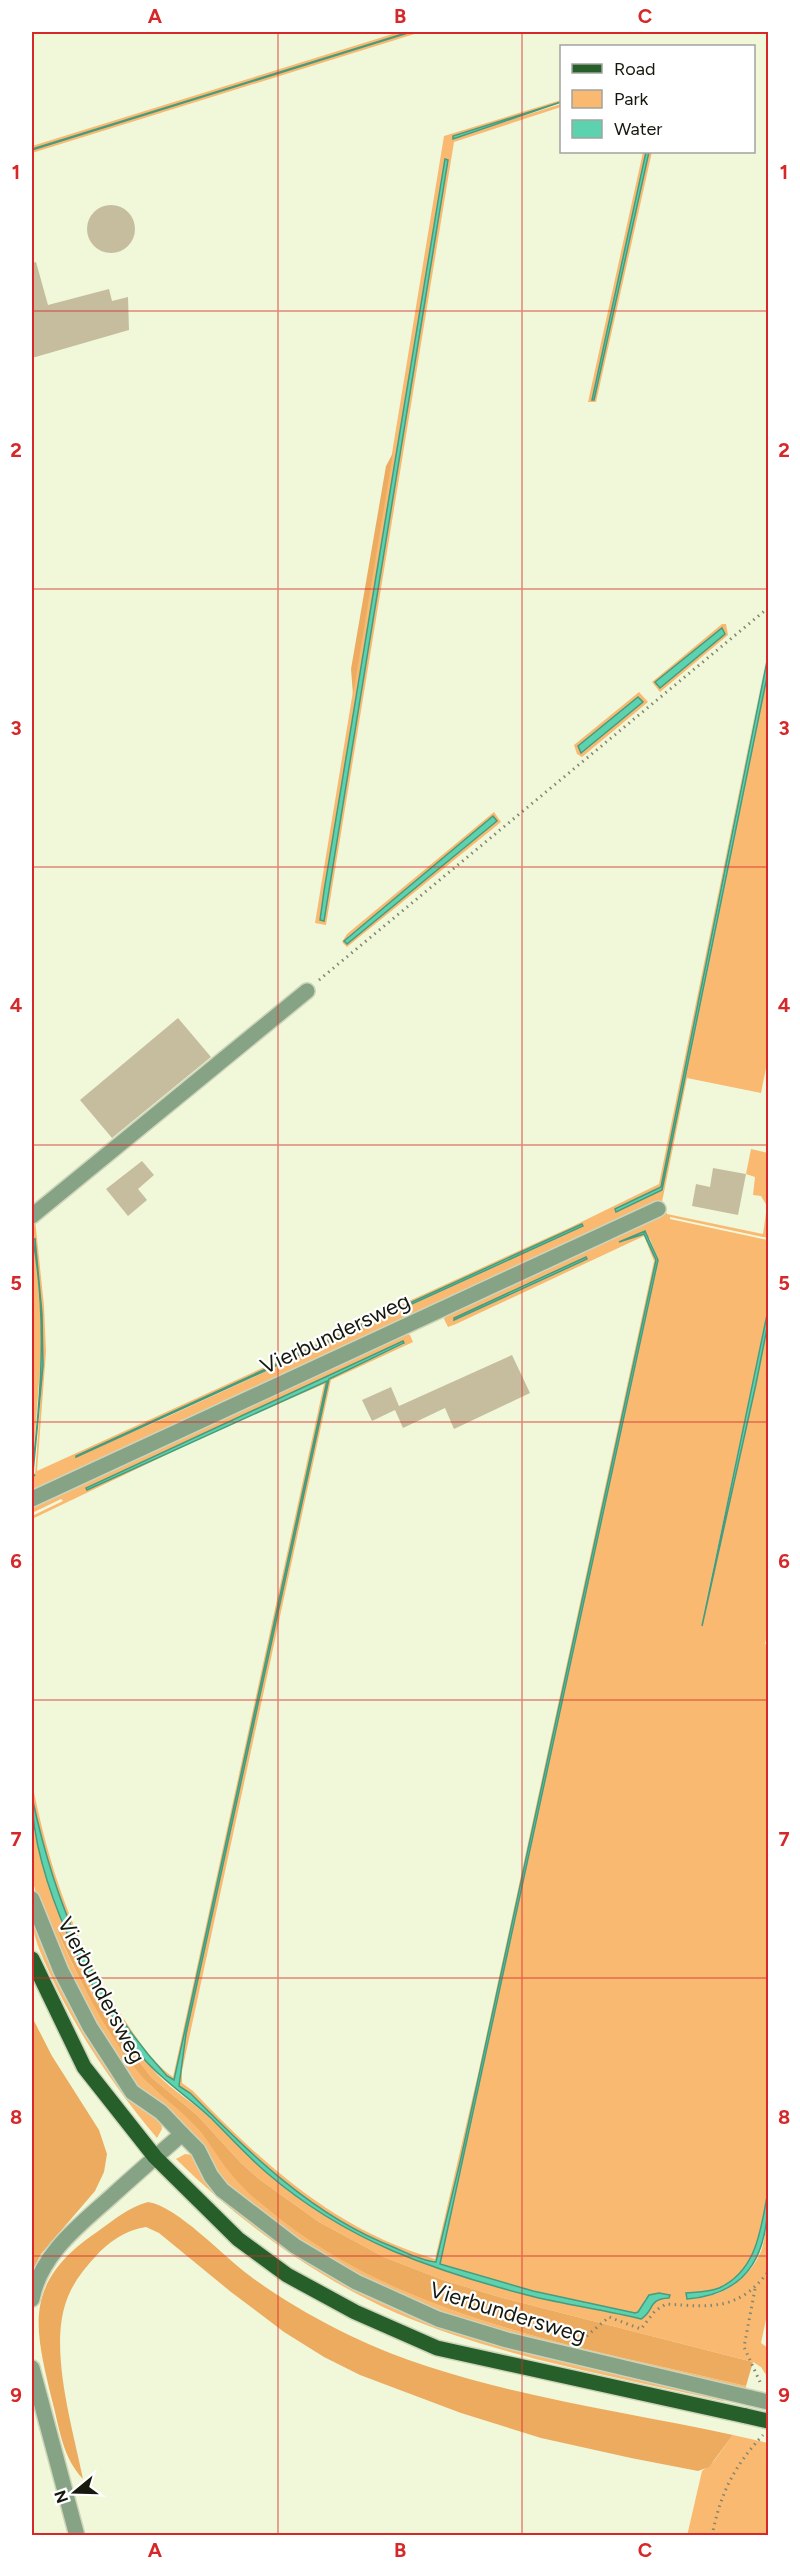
<svg xmlns="http://www.w3.org/2000/svg" width="800" height="2567" viewBox="0 0 800 2567" font-family="Figtree,sans-serif">
	<style>
		.green { fill: #f9b971; fill-rule: evenodd }
		.forest { fill: #edab60 }
		.water { fill: #5cd3ae; stroke: #479b7e; stroke-width: 1.5 }
		.building { fill: #c6bd9f }
		.lines { fill: none; stroke-linecap: round; stroke-linejoin: round }
		.minor-casing { stroke: #cdd4b9; stroke-width: 18 }
		.primary-casing { stroke: #cdd4b9; stroke-width: 18 }
		.path { stroke: #818671; stroke-width: 3; stroke-dasharray: 1.5 4.5; stroke-linecap: butt }
		.minor { stroke: #86a385; stroke-width: 15 }
		.primary { stroke: #275f2a; stroke-width: 15 }
		.minor-bridge-casing { stroke: #cdd4b9; stroke-width: 18; stroke-linecap: butt }
		.primary-bridge-casing { stroke: #cdd4b9; stroke-width: 18; stroke-linecap: butt }
		.minor-bridge { stroke: #86a385; stroke-width: 15 }
		.primary-bridge { stroke: #275f2a; stroke-width: 15 }
		.grid { fill: none; stroke: #d62828; stroke-width: 1.5; stroke-opacity: 0.55 }
		.labels { text-anchor: middle; stroke-width: 4.5; stroke-linejoin: round; paint-order: stroke }
		.street-label { font-size: 22px; fill: #16190e; stroke: #fff }
		.neatline { fill: none; stroke: #d62828; stroke-width: 2 }
		.grid-label { font-size: 20px; text-anchor: middle; font-weight: bold; fill: #d62828 }
	</style>
	<rect width="100%" height="100%" fill="#f0f8d9"/>
	<!-- green -->
	<g class="green">
		<polygon points="399,32 421,32 32,153 32,146"/>
		<path d="M 561,100 L 561,102 L 453,136 L 454,138 L 561,104 L 561,107 L 454,142 L 326,925 L 315,923 L 444,136 ZM 445,160 L 448,160 L 324,921 L 321,920 L 324,891 Z"/>
		<polygon points="643,152 646,152 592,399 649,152 652,152 596,402 588,402"/>
		<polygon points="722,624 726,624 728,635 660,692 652,682"/>
		<path d="M 768,650 L 661,1188 L 615,1209 L 616,1212 L 662,1190 L 768,672 L 768,1058 L 761,1093 L 687,1078 L 662,1202 L 32,1493 L 32,1475 L 35,1476 L 43,1365 L 42,1343 L 32,1474 L 32,1222 L 35,1219 L 44,1306 L 46,1352 L 37,1471 L 571,1227 L 659,1184 ZM 582,1224 L 583,1226 L 158,1421 L 76,1456 Z"/>
		<path d="M 639,692 L 648,702 L 582,757 L 577,754 L 574,745 ZM 638,697 L 643,702 L 582,753 L 578,746 Z"/>
		<path d="M 494,812 L 501,822 L 347,947 L 342,942 L 347,934 ZM 493,817 L 497,821 L 346,944 L 344,941 L 349,936 Z"/>
		<path d="M 751,1149 L 768,1153 L 768,1238 L 670,1217 L 670,1219 L 768,1240 L 768,1310 L 701,1626 L 768,1323 L 768,1629 L 765,1644 L 768,1645 L 768,1641 L 768,2191 C 761,2227 758,2270 719,2288 C 710,2292 697,2292 687,2293 C 692,2294 699,2296 705,2296 C 727,2295 753,2273 761,2251 C 765,2240 766,2227 768,2215 L 768,2310 L 761,2343 L 768,2348 L 768,2378 L 761,2367 L 753,2362 L 503,2298 L 443,2280 L 384,2257 L 319,2222 L 259,2179 L 241,2163 L 197,2115 L 152,2078 L 120,2037 L 93,1997 L 60,1931 L 58,1932 C 78,1980 103,2025 135,2065 C 141,2073 147,2083 155,2090 C 166,2100 179,2108 189,2119 C 217,2148 234,2182 266,2208 C 401,2320 580,2347 746,2386 L 746,2389 L 581,2352 L 455,2319 L 383,2289 L 308,2248 L 224,2184 L 141,2092 L 81,2001 L 39,1903 L 32,1879 L 32,1821 C 50,1906 85,1990 143,2057 C 150,2065 156,2074 164,2081 C 178,2094 195,2104 210,2118 C 236,2141 259,2167 286,2189 C 389,2269 518,2292 641,2319 C 653,2313 650,2298 666,2298 L 646,2298 L 638,2312 L 635,2313 L 533,2291 L 440,2265 L 658,1260 L 650,1239 L 644,1234 L 656,1260 L 461,2158 L 436,2263 C 422,2261 407,2253 393,2247 C 311,2215 251,2154 190,2093 L 179,2086 L 186,2034 L 329,1379 L 404,1344 L 403,1341 L 86,1488 L 327,1380 L 174,2080 L 167,2076 C 107,2011 67,1935 44,1850 C 38,1827 32,1805 32,1782 C 49,1870 77,1951 128,2025 C 140,2043 155,2065 173,2077 L 324,1384 L 216,1431 L 32,1519 L 32,1516 L 63,1501 L 61,1499 L 32,1513 L 32,1501 L 401,1331 L 410,1335 L 413,1342 L 331,1380 L 182,2071 L 182,2083 L 193,2091 C 263,2164 335,2230 435,2259 L 478,2074 L 654,1261 L 644,1236 L 456,1324 L 448,1327 L 444,1319 L 448,1310 L 665,1210 L 667,1214 L 763,1234 L 767,1206 L 761,1196 L 753,1195 L 755,1177 L 746,1174 ZM 586,1258 L 587,1259 L 455,1320 L 454,1318 Z"/>
		<path d="M 32,1914 L 49,1960 L 161,2121 L 162,2129 L 157,2138 C 115,2088 78,2034 50,1974 C 41,1954 32,1936 32,1914 Z"/>
		<path d="M 185,2154 L 193,2155 L 206,2177 L 372,2296 L 724,2396 L 723,2401 C 613,2376 498,2357 394,2312 C 312,2275 240,2222 176,2159 Z"/>
		<polygon points="733,2435 768,2443 768,2535 687,2536 702,2471 714,2461"/>
	</g>
	<!-- forest -->
	<g class="forest">
		<polygon points="393,453 353,695 351,669 386,466"/>
		<path d="M 60,1931 L 93,1997 L 120,2037 L 152,2078 L 197,2115 L 241,2163 L 259,2179 L 319,2222 L 384,2257 L 443,2280 L 503,2298 L 753,2362 L 746,2386 C 581,2347 400,2320 266,2208 C 252,2197 238,2183 227,2169 C 216,2155 208,2139 195,2126 C 183,2112 168,2102 155,2090 C 115,2052 79,1981 58,1932 Z"/>
		<polygon points="32,2017 52,2056 99,2130 107,2154 104,2172 95,2191 41,2254 32,2272"/>
		<path d="M 148,2202 C 177,2206 224,2257 250,2276 C 281,2299 316,2319 351,2336 C 465,2391 610,2408 733,2435 L 709,2467 L 698,2471 L 631,2458 L 541,2438 L 461,2413 L 360,2375 L 324,2357 L 284,2332 L 231,2292 L 159,2233 L 146,2227 C 126,2230 108,2242 95,2257 C 83,2270 72,2284 66,2302 C 49,2351 73,2429 83,2479 C 63,2458 60,2431 53,2404 C 34,2326 22,2283 97,2232 C 112,2221 129,2207 148,2202 Z"/>
	</g>
	<!-- water -->
	<g class="water">
		<polygon points="409,32 411,32 32,150 32,149"/>
		<polygon points="561,102 453,139 453,136"/>
		<polygon points="646,152 649,152 594,400 592,400"/>
		<polygon points="445,159 448,160 324,921 320,920 324,891"/>
		<polygon points="722,628 725,634 660,688 655,682"/>
		<polygon points="768,656 768,672 662,1190 616,1212 615,1209 661,1187"/>
		<polygon points="638,697 643,702 581,753 578,746"/>
		<polygon points="493,816 497,821 347,944 344,941"/>
		<polygon points="582,1224 583,1226 76,1457 76,1456"/>
		<path d="M 645,1231 L 658,1260 L 440,2264 L 533,2291 L 635,2313 L 638,2312 L 649,2295 L 659,2293 L 670,2295 L 669,2298 C 647,2299 655,2311 641,2319 C 605,2310 567,2305 531,2296 C 484,2284 438,2270 393,2251 C 347,2231 304,2205 267,2173 C 247,2156 230,2137 212,2119 C 190,2098 164,2082 144,2059 C 91,2001 32,1876 32,1797 C 55,1904 92,1995 167,2076 L 174,2080 L 327,1381 L 87,1490 L 86,1488 L 403,1341 L 404,1343 L 329,1379 L 186,2034 L 179,2086 L 190,2093 C 251,2154 311,2215 393,2247 C 407,2253 422,2261 436,2262 L 461,2158 L 656,1260 L 644,1234 L 619,1242 Z"/>
		<path d="M 35,1239 L 42,1314 L 43,1365 L 33,1473 L 35,1476 L 32,1474 C 41,1396 47,1317 33,1240 Z"/>
		<polygon points="586,1257 587,1259 454,1320 454,1318"/>
		<polygon points="768,1310 768,1323 756,1384 702,1626"/>
		<path d="M 768,2191 C 769,2249 752,2294 687,2299 L 686,2293 C 697,2292 709,2292 719,2288 C 758,2270 761,2227 768,2191 Z"/>
	</g>
	<!-- building -->
	<g class="building">
		<circle cx="111" cy="229" r="24"/>
		<polygon points="36,262 48,305 109,289 112,301 128,297 129,330 32,358 32,263"/>
		<polygon points="178,1018 211,1057 112,1138 80,1100"/>
		<polygon points="142,1161 154,1175 138,1189 147,1200 128,1216 106,1189"/>
		<polygon points="713,1168 746,1174 738,1215 692,1206 696,1184 710,1187"/>
		<polygon points="512,1355 530,1393 454,1429 445,1408 403,1428 395,1410 372,1421 362,1400 391,1387 399,1406"/>
	</g>
	<g class="lines">
		<defs>
			<g id="minor">
				<polyline points="32,1216 307,991"/>
				<polyline points="32,1499 658,1209"/>
				<polyline points="32,1899 61,1971 90,2027 132,2092 161,2112 182,2134 198,2150 211,2176 222,2190 295,2246 356,2282 438,2319 507,2340 751,2398"/>
				<path d="M 32,2299 C 41,2253 81,2224 113,2195 C 136,2174 159,2154 182,2134"/>
				<polyline points="32,2368 77,2536"/>
			</g>
			<polyline id="primary" points="32,1959 84,2067 155,2157 238,2239 287,2275 355,2312 437,2348 746,2416"/>
		</defs>
		<!-- minor casing -->
		<use href="#minor" class="minor-casing"/>
		<!-- primary casing -->
		<use href="#primary" class="primary-casing"/>
		<!-- path -->
		<g class="path">
			<polyline points="319,980 768,608"/>
			<polyline points="755,2289 744,2347 760,2382"/>
			<path d="M 582,2340 L 609,2317 L 641,2329 L 655,2311 L 666,2304 C 711,2307 738,2311 768,2272"/>
			<path d="M 712,2536 C 720,2494 734,2466 763,2435"/>
		</g>
		<!-- minor -->
		<use href="#minor" class="minor"/>
		<!-- primary -->
		<use href="#primary" class="primary"/>
		<defs>
			<polyline id="minor-bridge" points="751,2398 768,2402"/>
			<polyline id="primary-bridge" points="746,2416 768,2421"/>
		</defs>
		<!-- minor-bridge casing -->
		<use href="#minor-bridge" class="minor-bridge-casing"/>
		<!-- primary-bridge casing -->
		<use href="#primary-bridge" class="primary-bridge-casing"/>
		<!-- minor-bridge -->
		<use href="#minor-bridge" class="minor-bridge"/>
		<!-- primary-bridge -->
		<use href="#primary-bridge" class="primary-bridge"/>
	</g>
	<!-- grid -->
	<path class="grid" d="M 278,32 L 278,2536M 522,32 L 522,2536M 32,311 L 768,311M 32,589 L 768,589M 32,867 L 768,867M 32,1145 L 768,1145M 32,1422 L 768,1422M 32,1700 L 768,1700M 32,1978 L 768,1978M 32,2256 L 768,2256"/>
	<g class="labels">
		<!-- street labels -->
		<g class="street-label">
			<text transform="translate(335 1333) rotate(-25)" y="8">Vierbundersweg</text>
			<text transform="translate(102 1990) rotate(62)" y="8">Vierbundersweg</text>
			<text transform="translate(508 2312) rotate(17)" y="8">Vierbundersweg</text>
		</g>
	</g>
	<!-- border -->
	<rect width="800" height="2567" fill="none" stroke="#ffffff" stroke-width="66"/>
	<!-- legend -->
	<rect x="560" y="45" width="195" height="108" fill="#ffffff" stroke="#a2a39f" stroke-width="1.5"/>
	<rect x="572" y="64" width="30" height="9" fill="#275f2a" stroke="#a2a39f" stroke-width="1.5"/>
	<text x="614" y="75" font-size="18" fill="#16190e">Road</text>
	<rect x="572" y="90" width="30" height="18" fill="#f9b971" stroke="#a2a39f" stroke-width="1.5"/>
	<text x="614" y="105" font-size="18" fill="#16190e">Park</text>
	<rect x="572" y="120" width="30" height="18" fill="#5cd3ae" stroke="#a2a39f" stroke-width="1.5"/>
	<text x="614" y="135" font-size="18" fill="#16190e">Water</text>
	<!-- north arrow -->
	<g transform="translate(75 2492) rotate(251)" stroke="#ffffff" stroke-width="4.5" paint-order="stroke">
	<path d="M0-4.5L10 22L0 15L-10 22Z" fill="#16190e"/>
	<text y="-9" font-size="16" font-weight="bold" text-anchor="middle" fill="#16190e">N</text>
	</g>
	<rect x="33" y="33" width="734" height="2501" class="neatline"/>
	<g class="grid-label">
		<text x="155" y="23">A</text>
		<text x="400" y="23">B</text>
		<text x="645" y="23">C</text>
		<text x="16" y="179">1</text>
		<text x="784" y="179">1</text>
		<text x="16" y="457">2</text>
		<text x="784" y="457">2</text>
		<text x="16" y="735">3</text>
		<text x="784" y="735">3</text>
		<text x="16" y="1012">4</text>
		<text x="784" y="1012">4</text>
		<text x="16" y="1290">5</text>
		<text x="784" y="1290">5</text>
		<text x="16" y="1568">6</text>
		<text x="784" y="1568">6</text>
		<text x="16" y="1846">7</text>
		<text x="784" y="1846">7</text>
		<text x="16" y="2124">8</text>
		<text x="784" y="2124">8</text>
		<text x="16" y="2402">9</text>
		<text x="784" y="2402">9</text>
		<text x="155" y="2557">A</text>
		<text x="400" y="2557">B</text>
		<text x="645" y="2557">C</text>
	</g>
</svg>
